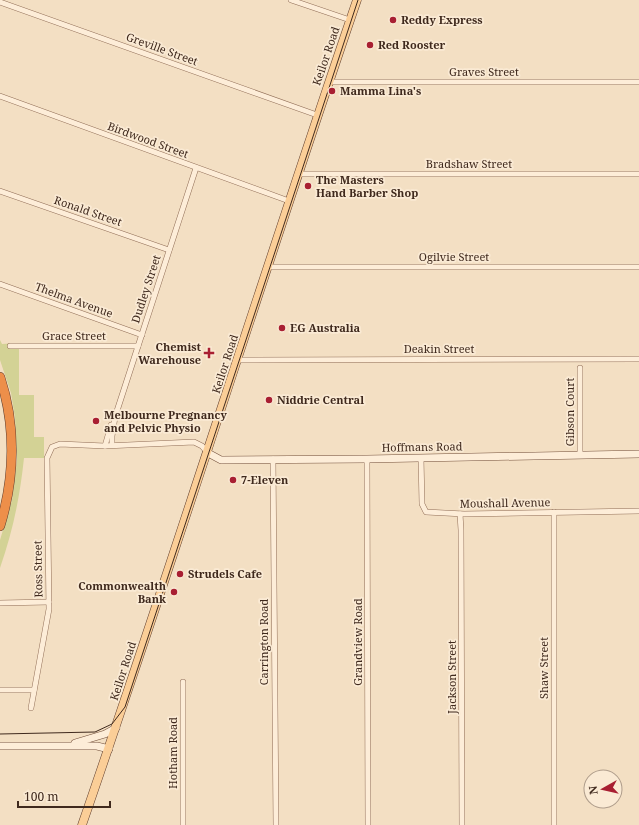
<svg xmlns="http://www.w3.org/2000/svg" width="639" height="825" viewBox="0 0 639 825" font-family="'Noto Serif',serif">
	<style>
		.green { fill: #d3d295 }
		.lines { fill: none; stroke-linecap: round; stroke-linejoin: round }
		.street-casing { stroke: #916e57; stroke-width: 6 }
		.secondary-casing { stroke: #734f3a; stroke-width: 8 }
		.primary-casing { stroke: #5e3c2c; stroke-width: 9 }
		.highway-casing { stroke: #5e3c2c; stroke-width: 10 }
		.street { stroke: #fdedd8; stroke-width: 5 }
		.secondary { stroke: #fdedd8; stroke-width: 7 }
		.primary { stroke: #fbce97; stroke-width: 8 }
		.highway { stroke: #ed8f4a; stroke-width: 9 }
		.tram { stroke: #3f291d; stroke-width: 1 }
		.poi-dot { fill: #a81f32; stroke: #faead4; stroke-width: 1.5 }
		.labels { text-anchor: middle; stroke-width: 3.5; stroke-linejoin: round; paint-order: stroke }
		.poi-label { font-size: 11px; font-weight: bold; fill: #3f291d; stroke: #faead4; text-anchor: start }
		.street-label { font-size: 11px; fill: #3f291d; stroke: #faead4 }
	</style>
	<rect width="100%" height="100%" fill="#f3dfc3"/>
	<!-- green -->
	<path class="green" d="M 0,340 L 2,344 L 19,343 L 19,395 L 34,395 L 34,437 L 44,437 L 44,458 L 24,458 C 20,496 13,531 0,568 L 0,540 L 12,500 L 17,460 L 15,418 L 11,393 L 0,360 Z"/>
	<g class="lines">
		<defs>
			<g id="street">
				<polyline points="291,0 350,20"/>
				<polyline points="0,2 317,115"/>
				<polyline points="329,82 639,82"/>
				<polyline points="0,96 289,201"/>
				<polyline points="298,174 639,174"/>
				<polyline points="0,191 169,250"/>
				<polyline points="268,267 639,267"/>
				<polyline points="0,284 142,335"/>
				<polyline points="10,346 138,346"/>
				<polyline points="238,360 639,359"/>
				<polyline points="580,368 580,455"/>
				<polyline points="112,445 112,436 115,417 196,168"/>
				<polyline points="105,446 111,425"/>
				<polyline points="421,458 422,504 426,512 464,514 639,511"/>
				<polyline points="273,459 276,825"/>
				<polyline points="367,459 368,825"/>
				<polyline points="554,512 554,825"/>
				<polyline points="460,514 461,530 462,825"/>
				<polyline points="0,603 49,602"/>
				<polyline points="183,682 183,825"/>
				<polyline points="0,690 34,690"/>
				<polyline points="31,708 49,609 47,458 52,447 60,444 105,446 194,442 202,446 208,453"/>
			</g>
			<g id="secondary">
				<polyline points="208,453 221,460 367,459 639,454"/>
				<polyline points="75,743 105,734 116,728"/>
				<polyline points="0,746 97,746 109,749"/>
			</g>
			<path id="primary" d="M 82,825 C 177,551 263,274 357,0"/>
			<path id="highway" d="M 0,377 C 16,425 15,477 0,526"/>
		</defs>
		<!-- street casing -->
		<use href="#street" class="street-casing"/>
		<!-- secondary casing -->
		<use href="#secondary" class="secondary-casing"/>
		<!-- primary casing -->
		<use href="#primary" class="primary-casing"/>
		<!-- highway casing -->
		<use href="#highway" class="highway-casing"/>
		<!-- street -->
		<use href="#street" class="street"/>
		<!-- secondary -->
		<use href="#secondary" class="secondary"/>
		<!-- primary -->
		<use href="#primary" class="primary"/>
		<!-- highway -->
		<use href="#highway" class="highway"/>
		<!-- tram -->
		<polyline class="tram" points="0,734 95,732 112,724 125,707 358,0"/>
	</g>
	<!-- markers -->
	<g class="poi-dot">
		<circle cx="393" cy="20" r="4"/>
		<circle cx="370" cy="45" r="4"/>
		<circle cx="332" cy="91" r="4"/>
		<circle cx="308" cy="186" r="4"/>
		<circle cx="282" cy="328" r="4"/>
		<path d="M207 347h4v4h4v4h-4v4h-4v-4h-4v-4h4z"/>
		<circle cx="269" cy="400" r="4"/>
		<circle cx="96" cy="421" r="4"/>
		<circle cx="233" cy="480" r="4"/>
		<circle cx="180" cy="574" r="4"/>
		<circle cx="174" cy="592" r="4"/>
	</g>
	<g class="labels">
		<!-- poi labels -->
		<g class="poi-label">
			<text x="401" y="24">Reddy Express</text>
			<text x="378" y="49">Red Rooster</text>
			<text x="340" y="95">Mamma Lina's</text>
			<text x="316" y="184">The Masters<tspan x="316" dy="13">Hand Barber Shop</tspan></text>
			<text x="290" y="332">EG Australia</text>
			<text x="201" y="351" text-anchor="end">Chemist<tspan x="201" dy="13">Warehouse</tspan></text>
			<text x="277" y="404">Niddrie Central</text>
			<text x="104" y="419">Melbourne Pregnancy<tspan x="104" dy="13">and Pelvic Physio</tspan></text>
			<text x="241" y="484">7-Eleven</text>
			<text x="188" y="578">Strudels Cafe</text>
			<text x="166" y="590" text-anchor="end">Commonwealth<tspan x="166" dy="13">Bank</tspan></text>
		</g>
		<!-- street labels -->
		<g class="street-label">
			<text transform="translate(162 49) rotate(20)" y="4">Greville Street</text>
			<text transform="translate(326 56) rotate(-71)" y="4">Keilor Road</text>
			<text x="484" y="76">Graves Street</text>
			<text transform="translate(148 140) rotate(20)" y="4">Birdwood Street</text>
			<text x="469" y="168">Bradshaw Street</text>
			<text transform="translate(88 211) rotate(19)" y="4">Ronald Street</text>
			<text x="454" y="261">Ogilvie Street</text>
			<text transform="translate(146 289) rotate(-72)" y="4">Dudley Street</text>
			<text transform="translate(74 300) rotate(20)" y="4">Thelma Avenue</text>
			<text x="74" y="340">Grace Street</text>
			<text x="439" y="353">Deakin Street</text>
			<text transform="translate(225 364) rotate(-72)" y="4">Keilor Road</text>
			<text transform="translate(570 412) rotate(-90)" y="4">Gibson Court</text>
			<text transform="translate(422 447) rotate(-1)" y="4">Hoffmans Road</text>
			<text transform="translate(505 503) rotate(-1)" y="4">Moushall Avenue</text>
			<text transform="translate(38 569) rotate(-91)" y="4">Ross Street</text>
			<text transform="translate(264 642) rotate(-90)" y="4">Carrington Road</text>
			<text transform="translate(358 642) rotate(-90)" y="4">Grandview Road</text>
			<text transform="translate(544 668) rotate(-90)" y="4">Shaw Street</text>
			<text transform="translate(123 671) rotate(-72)" y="4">Keilor Road</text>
			<text transform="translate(452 677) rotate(-90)" y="4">Jackson Street</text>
			<text transform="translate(173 753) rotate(-90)" y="4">Hotham Road</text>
		</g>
	</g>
	<!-- north arrow -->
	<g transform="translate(603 789) rotate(262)"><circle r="19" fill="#faead4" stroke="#af9d8b"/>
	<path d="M0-3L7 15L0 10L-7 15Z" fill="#a81f32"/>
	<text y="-6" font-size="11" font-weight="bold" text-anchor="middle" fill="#3f291d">N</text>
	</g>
	<!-- scale -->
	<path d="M18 801v6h92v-6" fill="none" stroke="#3f291d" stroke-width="2"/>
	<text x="24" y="801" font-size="12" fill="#3f291d" stroke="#faead4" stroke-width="3" paint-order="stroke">100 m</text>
</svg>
